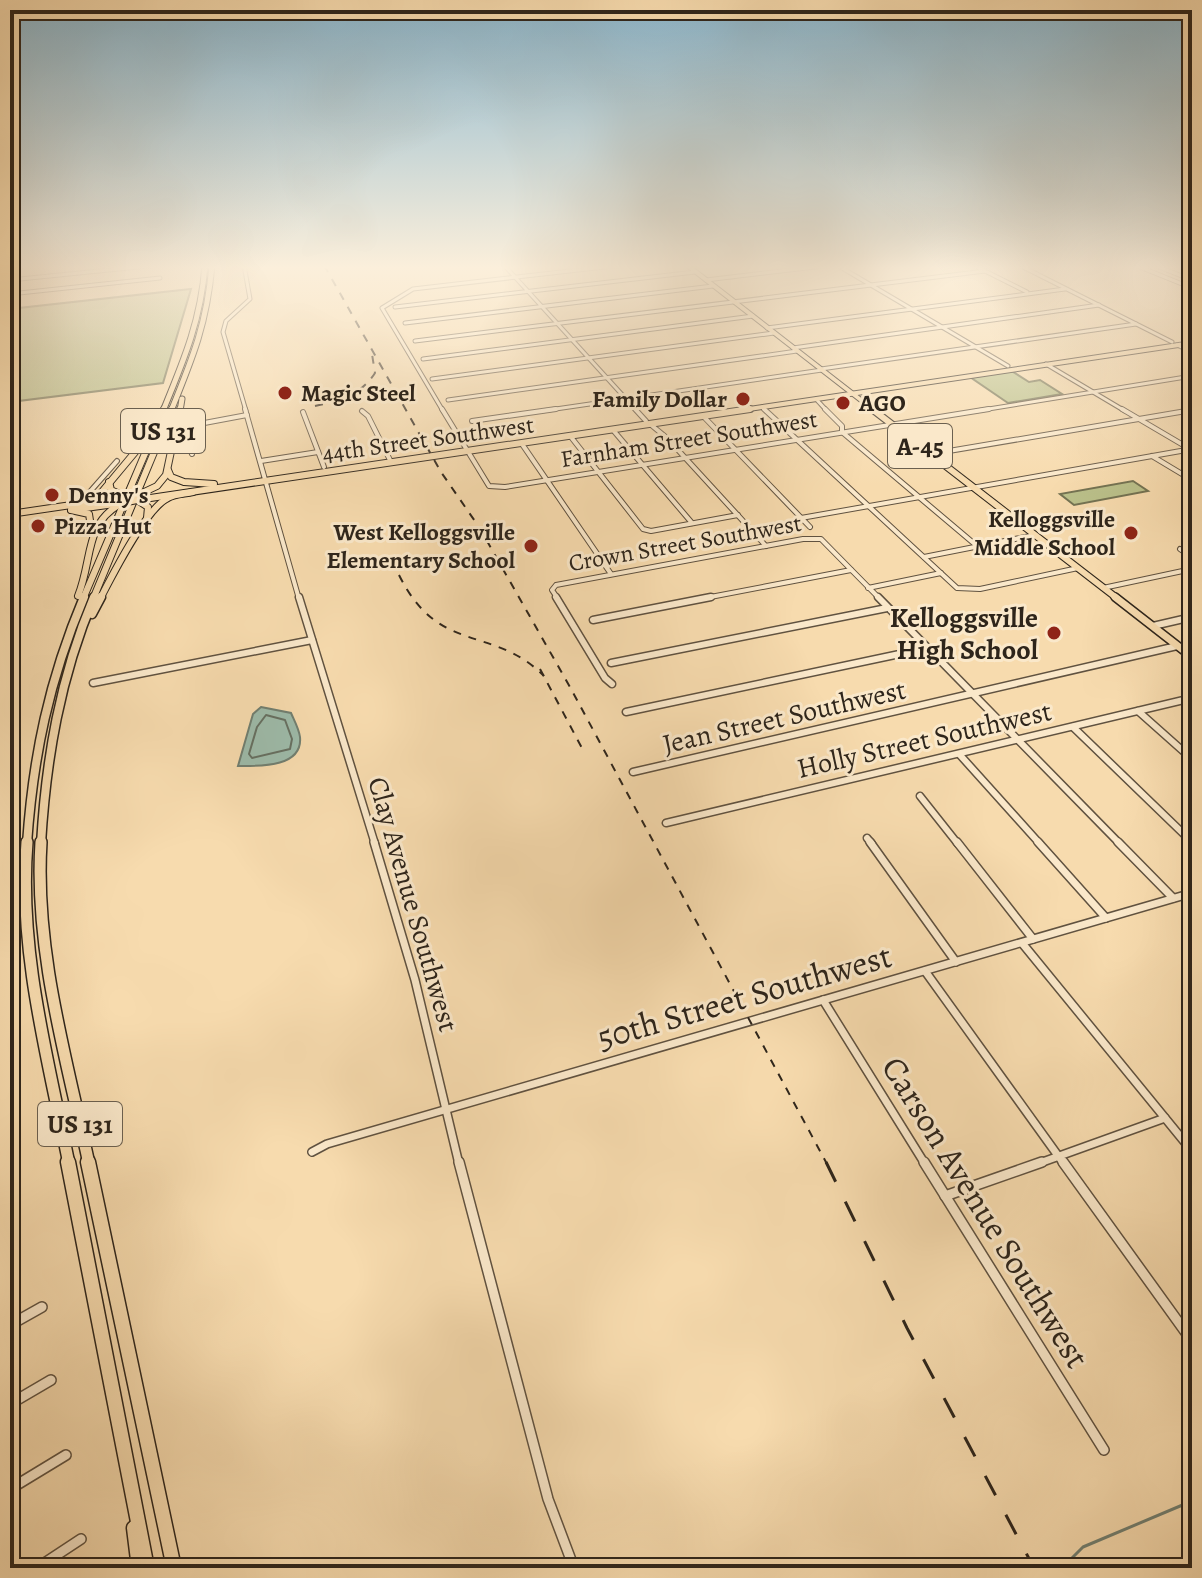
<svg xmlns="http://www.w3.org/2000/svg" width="1202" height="1578" viewBox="0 0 1202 1578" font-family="Alegreya,serif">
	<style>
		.green { fill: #bbc18b; stroke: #747353; stroke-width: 2 }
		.water { fill: #9dbbaa; stroke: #717f71; stroke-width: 2 }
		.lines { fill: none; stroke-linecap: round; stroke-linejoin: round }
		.shore { stroke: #667062; stroke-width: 2 }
		.stream { stroke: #717f71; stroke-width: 3 }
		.minor-far4-casing { stroke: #605240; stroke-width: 5 }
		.minor-far3-casing { stroke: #605240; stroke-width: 6 }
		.minor-far2-casing { stroke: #605240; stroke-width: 9 }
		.minor-far1-casing { stroke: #605240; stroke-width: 10 }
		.minor-casing { stroke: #605240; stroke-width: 12 }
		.major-far2-casing { stroke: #2e251b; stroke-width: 6 }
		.major-far1-casing { stroke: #2e251b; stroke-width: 8 }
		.major-casing { stroke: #2e251b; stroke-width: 10 }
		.highway-far4-casing { stroke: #2e251b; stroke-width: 7 }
		.highway-far3-casing { stroke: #2e251b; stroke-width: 8 }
		.highway-far2-casing { stroke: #2e251b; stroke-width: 11 }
		.highway-far1-casing { stroke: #2e251b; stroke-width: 14 }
		.highway-casing { stroke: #2e251b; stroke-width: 17 }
		.minor-far4 { stroke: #fae8ca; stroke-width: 3 }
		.minor-far3 { stroke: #fae8ca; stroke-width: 4 }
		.minor-far2 { stroke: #fae8ca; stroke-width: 6 }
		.minor-far1 { stroke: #fae8ca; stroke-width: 7 }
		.minor { stroke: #fae8ca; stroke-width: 9 }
		.major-far2 { stroke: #f7dbae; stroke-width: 4 }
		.major-far1 { stroke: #f7dbae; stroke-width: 6 }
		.major { stroke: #f7dbae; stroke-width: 7 }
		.highway-far4 { stroke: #f7dbae; stroke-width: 5 }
		.highway-far3 { stroke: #f7dbae; stroke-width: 6 }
		.highway-far2 { stroke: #f7dbae; stroke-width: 8 }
		.highway-far1 { stroke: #f7dbae; stroke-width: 11 }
		.highway { stroke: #f7dbae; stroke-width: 14 }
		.rail-far1 { stroke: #2e251b; stroke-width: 2; stroke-dasharray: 8 8; stroke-linecap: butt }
		.rail { stroke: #2e251b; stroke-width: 3; stroke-dasharray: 22 22; stroke-linecap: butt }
		.major-bridge-casing { stroke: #2e251b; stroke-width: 8; stroke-linecap: butt }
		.highway-bridge-casing { stroke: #2e251b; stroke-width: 8; stroke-linecap: butt }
		.major-bridge { stroke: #f7dbae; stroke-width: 6 }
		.highway-bridge { stroke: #f7dbae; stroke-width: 6 }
		.poi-dot { fill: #8f2418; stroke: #fae8ca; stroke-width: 3 }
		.labels { text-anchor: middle; stroke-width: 6; stroke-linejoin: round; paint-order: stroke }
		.far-poi-label { font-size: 24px; font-weight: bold; fill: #2e251b; stroke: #fae8ca; text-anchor: start }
		.far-street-label { font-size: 24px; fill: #2e251b; stroke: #fae8ca }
		.shield { fill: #fae8ca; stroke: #6b6050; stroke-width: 2 }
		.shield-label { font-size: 26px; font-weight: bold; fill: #2e251b }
		.poi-label { font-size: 28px; font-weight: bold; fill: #2e251b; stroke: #fae8ca; text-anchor: end }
		.street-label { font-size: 28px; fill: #2e251b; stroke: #fae8ca }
		.near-street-label { font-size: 34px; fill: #2e251b; stroke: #fae8ca }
	</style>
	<rect width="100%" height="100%" fill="#f7dbae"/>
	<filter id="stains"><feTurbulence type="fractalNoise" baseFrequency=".0025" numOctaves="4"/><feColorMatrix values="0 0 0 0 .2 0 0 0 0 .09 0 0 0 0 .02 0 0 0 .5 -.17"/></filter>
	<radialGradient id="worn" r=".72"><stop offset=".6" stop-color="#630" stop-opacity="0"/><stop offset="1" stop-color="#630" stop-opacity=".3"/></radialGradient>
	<!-- green -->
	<g class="green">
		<polygon points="191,289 163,383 10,402 10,309"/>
		<polygon points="1010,370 1029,382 1040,380 1062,394 1008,403 970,377"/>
		<polygon points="1133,481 1148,491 1074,505 1060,494"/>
	</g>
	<!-- water -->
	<path class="water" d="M 261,707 L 291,713 C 294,720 299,729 300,737 C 303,768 258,766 238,766 L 253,714 Z"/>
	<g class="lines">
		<!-- shore -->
		<polygon class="shore" points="266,715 285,720 292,739 290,749 252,758 249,754 257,727"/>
		<!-- stream -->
		<polyline class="stream" points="1072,1568 1072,1558 1083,1547 1192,1501"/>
		<defs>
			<g id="minor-far4">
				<polyline points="244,265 250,299 226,321 223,332 246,411"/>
				<polyline points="504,265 637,411"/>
				<polyline points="837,265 1008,366"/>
				<polyline points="973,265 1027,292"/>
				<polyline points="1019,265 1172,342"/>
				<polyline points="1135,265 1192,288"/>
				<polyline points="1154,265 1192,280"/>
				<polyline points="10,266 23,265"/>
				<polyline points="688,266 699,265"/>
				<polyline points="10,280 158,265"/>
				<polyline points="706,280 832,265"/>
				<polyline points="10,294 160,278"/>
				<polyline points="395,307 695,272"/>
				<polyline points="405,323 713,286"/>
				<polyline points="767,328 1065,289"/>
				<polyline points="415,341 985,271"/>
				<polyline points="1177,345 1192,352"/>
				<polyline points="793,348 1099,305"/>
				<polyline points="423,359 753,316"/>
				<polyline points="1046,364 1125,411"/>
				<polyline points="821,369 1136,324"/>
				<polyline points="432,379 774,333"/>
				<polyline points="816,399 827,411"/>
				<polyline points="448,400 797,351"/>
				<polyline points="762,407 766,411"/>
				<polyline points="443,411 382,308 413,289 622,265"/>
				<polyline points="542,411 822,370"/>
				<polyline points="976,411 1192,376"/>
				<polyline points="1187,411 1192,410"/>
			</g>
			<g id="minor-far3">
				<polyline points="245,409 299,599"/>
				<polyline points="442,409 489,486 505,487 989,409"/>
				<polyline points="635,409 646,421"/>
				<polyline points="764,409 777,421"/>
				<polyline points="825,409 842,426 842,432 977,546"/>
				<polyline points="1122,409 1190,449"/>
				<polyline points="362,411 368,416 391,462"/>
				<polyline points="303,412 324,467"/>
				<polyline points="703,416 810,527"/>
				<polyline points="472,421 556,409"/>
				<polyline points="650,424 667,438 766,546"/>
				<polyline points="780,424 957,588 980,589 1078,568"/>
				<polyline points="613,430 692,523"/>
				<polyline points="571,437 643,529 651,531 738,515"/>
				<polyline points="522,444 611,574"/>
				<polyline points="192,454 183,427 247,415"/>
				<polyline points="931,454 1192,410"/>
				<polyline points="1152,456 1192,480"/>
				<polyline points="261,461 318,452"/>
				<polyline points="80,503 117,461"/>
				<polyline points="801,518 1192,449"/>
				<polyline points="1180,549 1192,557"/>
				<polyline points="924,557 1035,535"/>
				<polyline points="868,588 941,573"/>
				<polyline points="1103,588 1192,569"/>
				<polyline points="558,599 552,590 556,585 803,539 821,539 880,599"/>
				<polyline points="700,599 851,570"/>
			</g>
			<g id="minor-far2">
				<polyline points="299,597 375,844"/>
				<polyline points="556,597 605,678 612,684"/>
				<polyline points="878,597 1120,844"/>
				<polyline points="593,620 711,597"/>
				<polyline points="1153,626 1192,617"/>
				<polyline points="611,663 887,608"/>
				<polyline points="93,683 312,640"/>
				<polyline points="1138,711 1192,759"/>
				<polyline points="626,712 928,648"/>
				<polyline points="1073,727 1192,842"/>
				<polyline points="960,755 1040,844"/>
				<polyline points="633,772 1177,646"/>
				<polyline points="920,796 958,844"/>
				<polyline points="666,823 1192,698"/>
				<polyline points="867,838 872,844"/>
			</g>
			<g id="minor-far1">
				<polyline points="374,842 415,980 459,1164"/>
				<polyline points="870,842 956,962"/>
				<polyline points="957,842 1033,939"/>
				<polyline points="1038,842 1106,918"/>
				<polyline points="1118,842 1173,898"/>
				<polyline points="1022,943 1192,1151"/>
				<polyline points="925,971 1064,1164"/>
				<polyline points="823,1000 925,1164"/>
				<polyline points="312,1152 327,1144 1192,893"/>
				<polyline points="1037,1164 1165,1118"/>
			</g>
			<g id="minor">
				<polyline points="459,1162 548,1499 574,1568"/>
				<polyline points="924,1162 1104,1450"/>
				<polyline points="1063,1162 1192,1341"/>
				<polyline points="945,1196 1042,1162"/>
				<polyline points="10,1325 42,1307"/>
				<polyline points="10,1404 51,1380"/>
				<polyline points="10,1489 66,1455"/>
				<polyline points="37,1568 81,1539"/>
			</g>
			<g id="major-far2">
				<polyline points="687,265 875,411"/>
				<polyline points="736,411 1192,343"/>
			</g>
			<g id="major-far1">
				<polyline points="872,409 1118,599"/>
				<polyline points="137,500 750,409"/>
				<polyline points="71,510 122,503"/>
				<polyline points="10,514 126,497"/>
			</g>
			<polyline id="major" points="1115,597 1192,657"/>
			<g id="highway-far4">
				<path d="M 163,411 C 184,360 201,320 205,265"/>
				<path d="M 171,411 C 193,357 207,323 212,265"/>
				<polyline points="180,411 182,399"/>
			</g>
			<g id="highway-far3">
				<polyline points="168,470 171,477 184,482 214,484"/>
				<polyline points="109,482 111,490 126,497"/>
				<polyline points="140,494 157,486 166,475 180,409"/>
				<polyline points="137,500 148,507 147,518"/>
				<polyline points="82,503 101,493 146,439"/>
				<polyline points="71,510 89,514 91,527"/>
				<path d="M 78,596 C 93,559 84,523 122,503"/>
				<polyline points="83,599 164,409"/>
				<polyline points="93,599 172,409"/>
				<path d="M 100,599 C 112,576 146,508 168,498 C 175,494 185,494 193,492"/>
			</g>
			<g id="highway-far2">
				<polyline points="92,614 101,597"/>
				<path d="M 27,844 C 33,756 49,680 84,597"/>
				<path d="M 41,844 C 46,759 60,677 94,597"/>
			</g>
			<g id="highway-far1">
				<path d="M 27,842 C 18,950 48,1059 69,1164"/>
				<path d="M 41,842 C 34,950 67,1060 89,1164"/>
			</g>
			<g id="highway">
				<polyline points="68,1162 147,1568"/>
				<polyline points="88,1162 174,1568"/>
				<polyline points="134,1528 139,1568"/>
			</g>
		</defs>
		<!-- minor-far4 casing -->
		<use href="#minor-far4" class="minor-far4-casing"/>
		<!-- minor-far3 casing -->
		<use href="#minor-far3" class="minor-far3-casing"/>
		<!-- minor-far2 casing -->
		<use href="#minor-far2" class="minor-far2-casing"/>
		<!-- minor-far1 casing -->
		<use href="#minor-far1" class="minor-far1-casing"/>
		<!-- minor casing -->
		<use href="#minor" class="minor-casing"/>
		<!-- major-far2 casing -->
		<use href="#major-far2" class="major-far2-casing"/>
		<!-- major-far1 casing -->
		<use href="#major-far1" class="major-far1-casing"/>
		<!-- major casing -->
		<use href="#major" class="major-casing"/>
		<!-- highway-far4 casing -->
		<use href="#highway-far4" class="highway-far4-casing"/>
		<!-- highway-far3 casing -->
		<use href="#highway-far3" class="highway-far3-casing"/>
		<!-- highway-far2 casing -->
		<use href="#highway-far2" class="highway-far2-casing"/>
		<!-- highway-far1 casing -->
		<use href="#highway-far1" class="highway-far1-casing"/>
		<!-- highway casing -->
		<use href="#highway" class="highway-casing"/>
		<!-- minor-far4 -->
		<use href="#minor-far4" class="minor-far4"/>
		<!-- minor-far3 -->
		<use href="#minor-far3" class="minor-far3"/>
		<!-- minor-far2 -->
		<use href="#minor-far2" class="minor-far2"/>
		<!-- minor-far1 -->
		<use href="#minor-far1" class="minor-far1"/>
		<!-- minor -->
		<use href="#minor" class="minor"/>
		<!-- major-far2 -->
		<use href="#major-far2" class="major-far2"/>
		<!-- major-far1 -->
		<use href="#major-far1" class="major-far1"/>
		<!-- major -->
		<use href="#major" class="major"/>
		<!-- highway-far4 -->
		<use href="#highway-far4" class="highway-far4"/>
		<!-- highway-far3 -->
		<use href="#highway-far3" class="highway-far3"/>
		<!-- highway-far2 -->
		<use href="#highway-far2" class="highway-far2"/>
		<!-- highway-far1 -->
		<use href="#highway-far1" class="highway-far1"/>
		<!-- highway -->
		<use href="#highway" class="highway"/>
		<!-- rail-far1 -->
		<g class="rail-far1">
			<polyline points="324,265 441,472 479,527 570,687 827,1164"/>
			<path d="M 315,406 C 339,401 361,395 375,373 L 372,354"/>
			<path d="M 399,575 C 439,656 492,624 544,676"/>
			<polyline points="540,669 583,750"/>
		</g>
		<!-- rail -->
		<polyline class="rail" points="826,1162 907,1328 1034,1568"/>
		<defs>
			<polyline id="major-bridge" points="126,497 140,494"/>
			<polyline id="highway-bridge" points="122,503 137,500"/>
		</defs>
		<!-- major-bridge casing -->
		<use href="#major-bridge" class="major-bridge-casing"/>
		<!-- highway-bridge casing -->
		<use href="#highway-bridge" class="highway-bridge-casing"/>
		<!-- major-bridge -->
		<use href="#major-bridge" class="major-bridge"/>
		<!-- highway-bridge -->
		<use href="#highway-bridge" class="highway-bridge"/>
	</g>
	<!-- sky -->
	<linearGradient id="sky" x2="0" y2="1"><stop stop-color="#8ab7cf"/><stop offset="0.55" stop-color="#fbefdb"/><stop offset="1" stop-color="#fbefdb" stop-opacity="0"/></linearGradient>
	<rect width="1202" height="486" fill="url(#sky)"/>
	<!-- markers -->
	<g class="poi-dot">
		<circle cx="285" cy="393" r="8"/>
		<circle cx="743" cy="399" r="8"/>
		<circle cx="843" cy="403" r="8"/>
		<circle cx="52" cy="495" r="8"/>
		<circle cx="38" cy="526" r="8"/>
		<circle cx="1131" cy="533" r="8"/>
		<circle cx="531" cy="546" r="8"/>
		<circle cx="1054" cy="633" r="8"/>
	</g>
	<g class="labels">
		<!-- far-poi labels -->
		<g class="far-poi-label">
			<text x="301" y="401">Magic Steel</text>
			<text x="727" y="407" text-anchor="end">Family Dollar</text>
			<text x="859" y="411">AGO</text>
			<text x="68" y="503">Denny's</text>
			<text x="1115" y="527" text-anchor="end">Kelloggsville<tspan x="1115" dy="28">Middle School</tspan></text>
			<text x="54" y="534">Pizza Hut</text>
			<text x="515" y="540" text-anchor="end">West Kelloggsville<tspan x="515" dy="28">Elementary School</tspan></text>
		</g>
		<!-- far-street labels -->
		<g class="far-street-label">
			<text transform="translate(428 439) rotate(-8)" y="8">44th Street Southwest</text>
			<text transform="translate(689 439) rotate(-9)" y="8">Farnham Street Southwest</text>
			<text transform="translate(685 543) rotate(-10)" y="8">Crown Street Southwest</text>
		</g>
		<!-- shield labels -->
		<g class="shield">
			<rect x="121" y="409" width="84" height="44" rx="6"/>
			<rect x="888" y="424" width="64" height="44" rx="6"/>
			<rect x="38" y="1102" width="84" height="44" rx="6"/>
		</g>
		<g class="shield-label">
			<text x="163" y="440">US 131</text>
			<text x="920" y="455">A-45</text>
			<text x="80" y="1133">US 131</text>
		</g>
		<!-- poi labels -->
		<g class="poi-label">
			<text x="1038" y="627">Kelloggsville<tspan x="1038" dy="32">High School</tspan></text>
		</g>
		<!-- street labels -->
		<g class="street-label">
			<text transform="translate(784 716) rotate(-13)" y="10">Jean Street Southwest</text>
			<text transform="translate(924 739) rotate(-13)" y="10">Holly Street Southwest</text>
			<text transform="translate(414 904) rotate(74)" y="10">Clay Avenue Southwest</text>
		</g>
		<!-- near-street labels -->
		<g class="near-street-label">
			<text transform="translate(744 996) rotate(-16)" y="12">50th Street Southwest</text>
			<text transform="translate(986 1212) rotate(58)" y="12">Carson Avenue Southwest</text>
		</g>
	</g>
	<!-- margin -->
	<rect width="1202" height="1578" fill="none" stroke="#f7dbae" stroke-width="40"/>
	<rect x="12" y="12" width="1178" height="1554" fill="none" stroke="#2e251b" stroke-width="4"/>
	<rect x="20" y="20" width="1162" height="1538" fill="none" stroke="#2e251b" stroke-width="2"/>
	<rect width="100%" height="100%" filter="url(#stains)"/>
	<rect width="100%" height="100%" fill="url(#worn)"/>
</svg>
